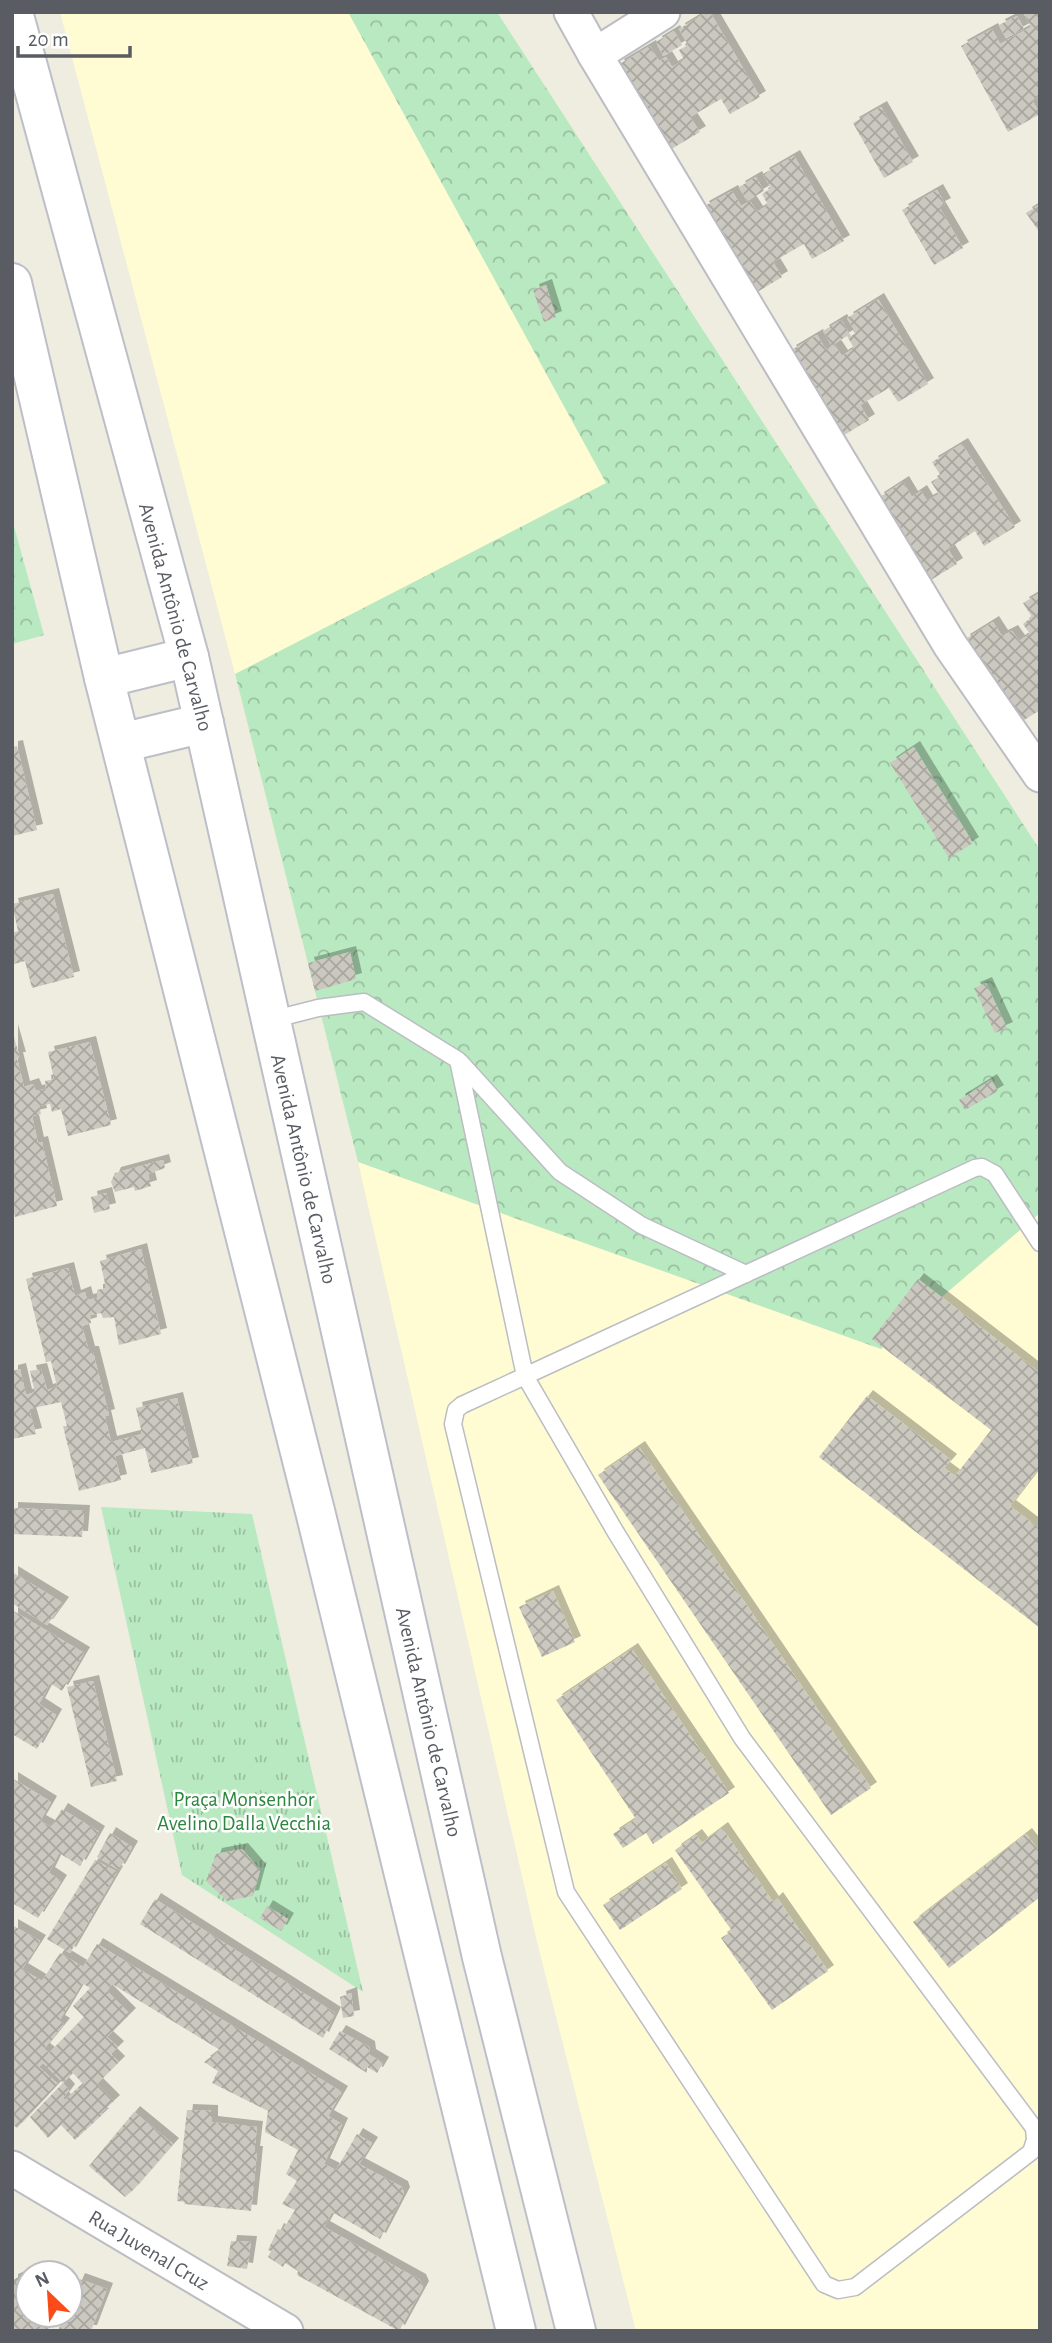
<svg xmlns="http://www.w3.org/2000/svg" width="1052" height="2343" viewBox="0 0 1052 2343" font-family="'Alegreya Sans',sans-serif">
	<style>
		.commercial { fill: #fffbd3 }
		.forest { fill: url(#forest-crowns) }
		.park { fill: url(#park-tufts) }
		.building { fill: url(#building-cross-hatch); fill-rule: evenodd; filter: url(#shadow) }
		.lines { fill: none; stroke-linecap: round; stroke-linejoin: round }
		.service-casing { stroke: #bbbdc3; stroke-width: 19 }
		.minor-casing { stroke: #bbbdc3; stroke-width: 37 }
		.secondary-casing { stroke: #bdbfc8; stroke-width: 42 }
		.service { stroke: #fff; stroke-width: 16 }
		.minor { stroke: #fff; stroke-width: 33 }
		.secondary { stroke: #fff; stroke-width: 38 }
		.labels { text-anchor: middle; stroke-width: 5; stroke-linejoin: round; paint-order: stroke }
		.street-label { font-size: 21px; fill: #595c63; stroke: #fff }
		.park-label { font-size: 21px; fill: #2c873e; stroke: #fff }
	</style>
	<defs>
		<pattern id="forest-crowns" width="20" height="18" patternUnits="userSpaceOnUse" patternTransform="scale(1.75)"><rect width="20" height="18" fill="#b9e9c0"/><path d="M2 6a3 3 0 1 1 6 0M12 15a3 3 0 1 1 6 0" fill="none" stroke="#99c0a0"/></pattern>
		<pattern id="park-tufts" width="24" height="20" patternUnits="userSpaceOnUse" patternTransform="scale(1.75)"><rect width="24" height="20" fill="#b9e9c0"/><path d="M3 7l-1-3M5 7V3M7 7l1-3M15 17l-1-3M17 17v-4M19 17l1-3" fill="none" stroke="#99c0a0"/></pattern>
		<pattern id="building-cross-hatch" width="8" height="8" patternUnits="userSpaceOnUse" patternTransform="scale(1.75)"><rect width="8" height="8" fill="#cbc9bf"/><path d="M0 0l8 8M0 8l8-8" fill="none" stroke="#a8a69f"/></pattern>
		<filter id="shadow"><feDropShadow dx="6" dy="-6" stdDeviation="0" flood-color="#0004"/></filter>
	</defs>
	<rect width="100%" height="100%" fill="#eeede0"/>
	<!-- commercial -->
	<polygon class="commercial" points="60,12 497,12 1040,850 1040,2331 636,2331 538,1946 358,1162 235,674"/>
	<!-- forest -->
	<g class="forest">
		<polygon points="348,12 497,12 1040,850 1040,1213 881,1349 358,1162 235,674 606,483"/>
		<polygon points="12,519 44,635 12,644"/>
	</g>
	<!-- park -->
	<polygon class="park" points="101,1507 252,1514 363,1992 182,1875"/>
	<!-- building -->
	<g class="building">
		<polygon points="707,12 710,12 760,97 730,114 721,99 690,117 700,132 668,151 618,65 650,46 659,61 666,57 672,67 684,60 679,50 688,45 679,29"/>
		<polygon points="1023,12 1040,12 1040,96 1032,100 1040,114 1008,132 961,46 992,29 1000,44 1031,27"/>
		<polygon points="1017,16 1024,29 1006,38 999,25"/>
		<polygon points="674,31 682,45 663,56 656,42"/>
		<polygon points="881,107 913,162 884,178 853,123"/>
		<polygon points="794,156 844,241 812,259 804,244 795,249 773,262 782,277 754,294 703,207 732,191 741,206 750,201 757,212 768,205 762,194 771,188 763,174"/>
		<polygon points="756,177 764,191 747,201 739,187"/>
		<polygon points="937,190 945,204 939,207 963,248 934,265 902,210"/>
		<polygon points="1040,204 1040,233 1026,213"/>
		<polygon points="546,285 556,317 544,322 533,290"/>
		<path d="M 878,299 L 928,384 L 898,402 L 889,388 L 860,405 L 869,420 L 841,437 L 790,351 L 817,335 L 826,350 L 832,346 L 823,331 L 841,320 L 851,336 L 856,333 L 847,318 ZM 847,336 L 854,348 L 842,356 L 834,344 Z"/>
		<polygon points="962,444 1015,527 984,546 975,531 948,549 957,564 931,580 878,498 903,482 912,497 921,491 927,501 939,494 931,482 941,476 932,462"/>
		<polygon points="1040,593 1040,690 1038,691 1040,694 1040,710 1018,724 964,640 993,622 1002,636 1012,631 1019,641 1030,634 1023,624 1032,617 1023,603"/>
		<polygon points="17,746 37,830 12,836 12,747"/>
		<polygon points="914,747 973,843 949,858 890,763"/>
		<polygon points="53,894 74,977 32,988 25,961 14,964 12,957 12,933 18,931 12,904"/>
		<polygon points="350,952 356,979 315,991 308,963"/>
		<polygon points="986,983 1007,1028 995,1033 974,988"/>
		<polygon points="12,1030 20,1058 17,1058 24,1087 33,1084 36,1091 46,1089 45,1081 54,1079 48,1052 90,1042 111,1125 68,1136 61,1109 52,1112 50,1104 39,1106 41,1114 32,1116 38,1143 42,1142 57,1206 15,1217 12,1206"/>
		<polygon points="991,1080 998,1091 965,1110 959,1100"/>
		<polygon points="163,1160 165,1168 148,1174 151,1186 135,1191 134,1187 115,1192 111,1182 115,1173"/>
		<polygon points="106,1193 110,1209 94,1213 91,1197"/>
		<polygon points="141,1249 161,1334 119,1345 114,1317 103,1318 101,1313 90,1315 91,1323 82,1326 89,1352 93,1352 109,1415 105,1416 111,1442 142,1434 136,1408 177,1398 193,1463 151,1473 145,1448 115,1456 121,1480 79,1491 63,1426 67,1426 61,1402 29,1409 36,1434 12,1439 12,1371 20,1369 26,1395 35,1392 30,1371 41,1369 47,1390 57,1387 51,1361 46,1362 26,1279 68,1268 75,1296 85,1292 87,1300 97,1298 97,1290 106,1288 100,1261"/>
		<polygon points="918,1279 1040,1373 1040,1467 1010,1506 1040,1529 1040,1628 819,1457 867,1396 951,1460 944,1468 955,1476 991,1430 872,1339"/>
		<polygon points="639,1447 871,1788 831,1815 598,1475"/>
		<polygon points="12,1508 84,1511 82,1537 12,1534"/>
		<polygon points="12,1572 63,1603 47,1625 12,1603"/>
		<polygon points="553,1591 575,1642 542,1657 519,1607"/>
		<polygon points="12,1610 84,1653 62,1691 50,1683 39,1704 56,1715 37,1749 12,1734"/>
		<polygon points="632,1649 729,1793 653,1844 646,1833 623,1848 613,1834 636,1819 556,1700"/>
		<polygon points="93,1681 117,1781 91,1787 67,1687"/>
		<polygon points="12,1778 51,1802 40,1821 51,1827 62,1809 99,1832 80,1866 59,1853 49,1873 61,1881 38,1918 12,1903"/>
		<polygon points="722,1828 773,1902 777,1898 828,1971 772,2010 721,1938 732,1931 675,1850 696,1835 702,1843"/>
		<polygon points="110,1833 132,1847 119,1870 97,1857"/>
		<polygon points="1026,1834 1040,1852 1040,1897 949,1968 913,1922"/>
		<polygon points="242,1849 260,1870 253,1896 227,1901 206,1881 216,1854"/>
		<polygon points="95,1860 117,1872 70,1953 47,1939"/>
		<polygon points="666,1863 682,1889 620,1930 603,1905"/>
		<polygon points="155,1899 335,2013 323,2038 140,1924"/>
		<polygon points="267,1906 288,1919 281,1931 260,1918"/>
		<path d="M 12,1925 L 40,1941 L 22,1969 L 42,1981 L 60,1953 L 83,1967 L 97,1944 L 342,2092 L 328,2116 L 342,2124 L 324,2164 L 336,2170 L 357,2134 L 372,2143 L 359,2164 L 402,2187 L 404,2193 L 380,2239 L 332,2212 L 324,2227 L 420,2280 L 423,2287 L 399,2331 L 297,2275 L 298,2271 L 285,2263 L 283,2267 L 268,2257 L 271,2251 L 268,2250 L 278,2229 L 282,2231 L 295,2210 L 282,2204 L 297,2181 L 286,2174 L 298,2150 L 265,2132 L 268,2111 L 212,2083 L 218,2071 L 204,2062 L 220,2050 L 112,1984 L 107,1991 L 130,2014 L 107,2037 L 118,2047 L 111,2054 L 119,2062 L 97,2084 L 114,2101 L 101,2113 L 103,2114 L 75,2140 L 61,2125 L 48,2138 L 30,2117 L 63,2083 L 69,2090 L 63,2098 L 65,2100 L 78,2088 L 79,2090 L 84,2085 L 73,2073 L 63,2083 L 43,2063 L 39,2067 L 58,2084 L 17,2128 L 12,2124 ZM 82,1983 L 90,1988 L 73,2006 L 84,2017 L 49,2053 L 44,2049 L 64,2024 L 59,2021 Z"/>
		<polygon points="351,1993 354,2016 343,2018 340,1997"/>
		<polygon points="340,2031 369,2047 370,2055 383,2063 377,2073 367,2067 367,2073 329,2049"/>
		<polygon points="187,2110 212,2111 212,2122 257,2127 254,2152 257,2152 251,2211 184,2204 185,2202 177,2201"/>
		<polygon points="134,2112 173,2144 133,2190 125,2197 89,2166"/>
		<polygon points="231,2241 251,2242 247,2269 227,2266"/>
		<polygon points="26,2274 28,2279 28,2315 60,2315 59,2320 48,2324 49,2331 12,2331 12,2280"/>
		<polygon points="79,2279 107,2289 91,2331 58,2331 64,2315 70,2315 70,2300"/>
	</g>
	<g class="lines">
		<defs>
			<g id="service">
				<polyline points="271,1020 318,1008 364,1002 458,1060 525,1376 615,1531 742,1738 1034,2128 1035,2140 1031,2152 855,2287 838,2290 824,2284 566,1892 453,1424 456,1410 462,1405 525,1376 975,1168 982,1167 995,1174 1040,1243"/>
				<polyline points="460,1062 560,1172 641,1225 746,1274"/>
			</g>
			<g id="minor">
				<polyline points="571,12 595,55 663,12"/>
				<polyline points="595,55 950,645 1040,775"/>
				<polyline points="12,2168 286,2331"/>
			</g>
			<g id="secondary">
				<polyline points="13,12 189,657 482,1957 576,2331"/>
				<polyline points="12,283 104,678 315,1511 516,2331"/>
				<polyline points="104,678 189,657"/>
				<polyline points="121,743 204,723"/>
			</g>
		</defs>
		<!-- service casing -->
		<use href="#service" class="service-casing"/>
		<!-- minor casing -->
		<use href="#minor" class="minor-casing"/>
		<!-- secondary casing -->
		<use href="#secondary" class="secondary-casing"/>
		<!-- service -->
		<use href="#service" class="service"/>
		<!-- minor -->
		<use href="#minor" class="minor"/>
		<!-- secondary -->
		<use href="#secondary" class="secondary"/>
	</g>
	<g class="labels">
		<!-- street labels -->
		<g class="street-label">
			<text transform="translate(176 617) rotate(75)" y="7">Avenida Antônio de Carvalho</text>
			<text transform="translate(304 1169) rotate(77)" y="7">Avenida Antônio de Carvalho</text>
			<text transform="translate(429 1722) rotate(77)" y="7">Avenida Antônio de Carvalho</text>
			<text transform="translate(149 2250) rotate(31)" y="7">Rua Juvenal Cruz</text>
		</g>
		<!-- park labels -->
		<g class="park-label">
			<text x="244" y="1806">Praça Monsenhor<tspan x="244" dy="24">Avelino Dalla Vecchia</tspan></text>
		</g>
	</g>
	<!-- border -->
	<rect width="1052" height="2343" fill="none" stroke="#595c63" stroke-width="28"/>
	<!-- north arrow -->
	<g transform="translate(49 2294) rotate(335)"><circle r="33" fill="#ffffff" stroke="#bdbec1" stroke-width="2"/>
	<path d="M0-5L12 26L0 18L-12 26Z" fill="#fb4b18"/>
	<text y="-10" font-size="19" font-weight="bold" text-anchor="middle" fill="#595c63">N</text>
	</g>
	<!-- scale -->
	<path d="M18 46v10h112v-10" fill="none" stroke="#595c63" stroke-width="3.5"/>
	<text x="28" y="46" font-size="21" fill="#595c63" stroke="#ffffff" stroke-width="5" paint-order="stroke">20 m</text>
</svg>
